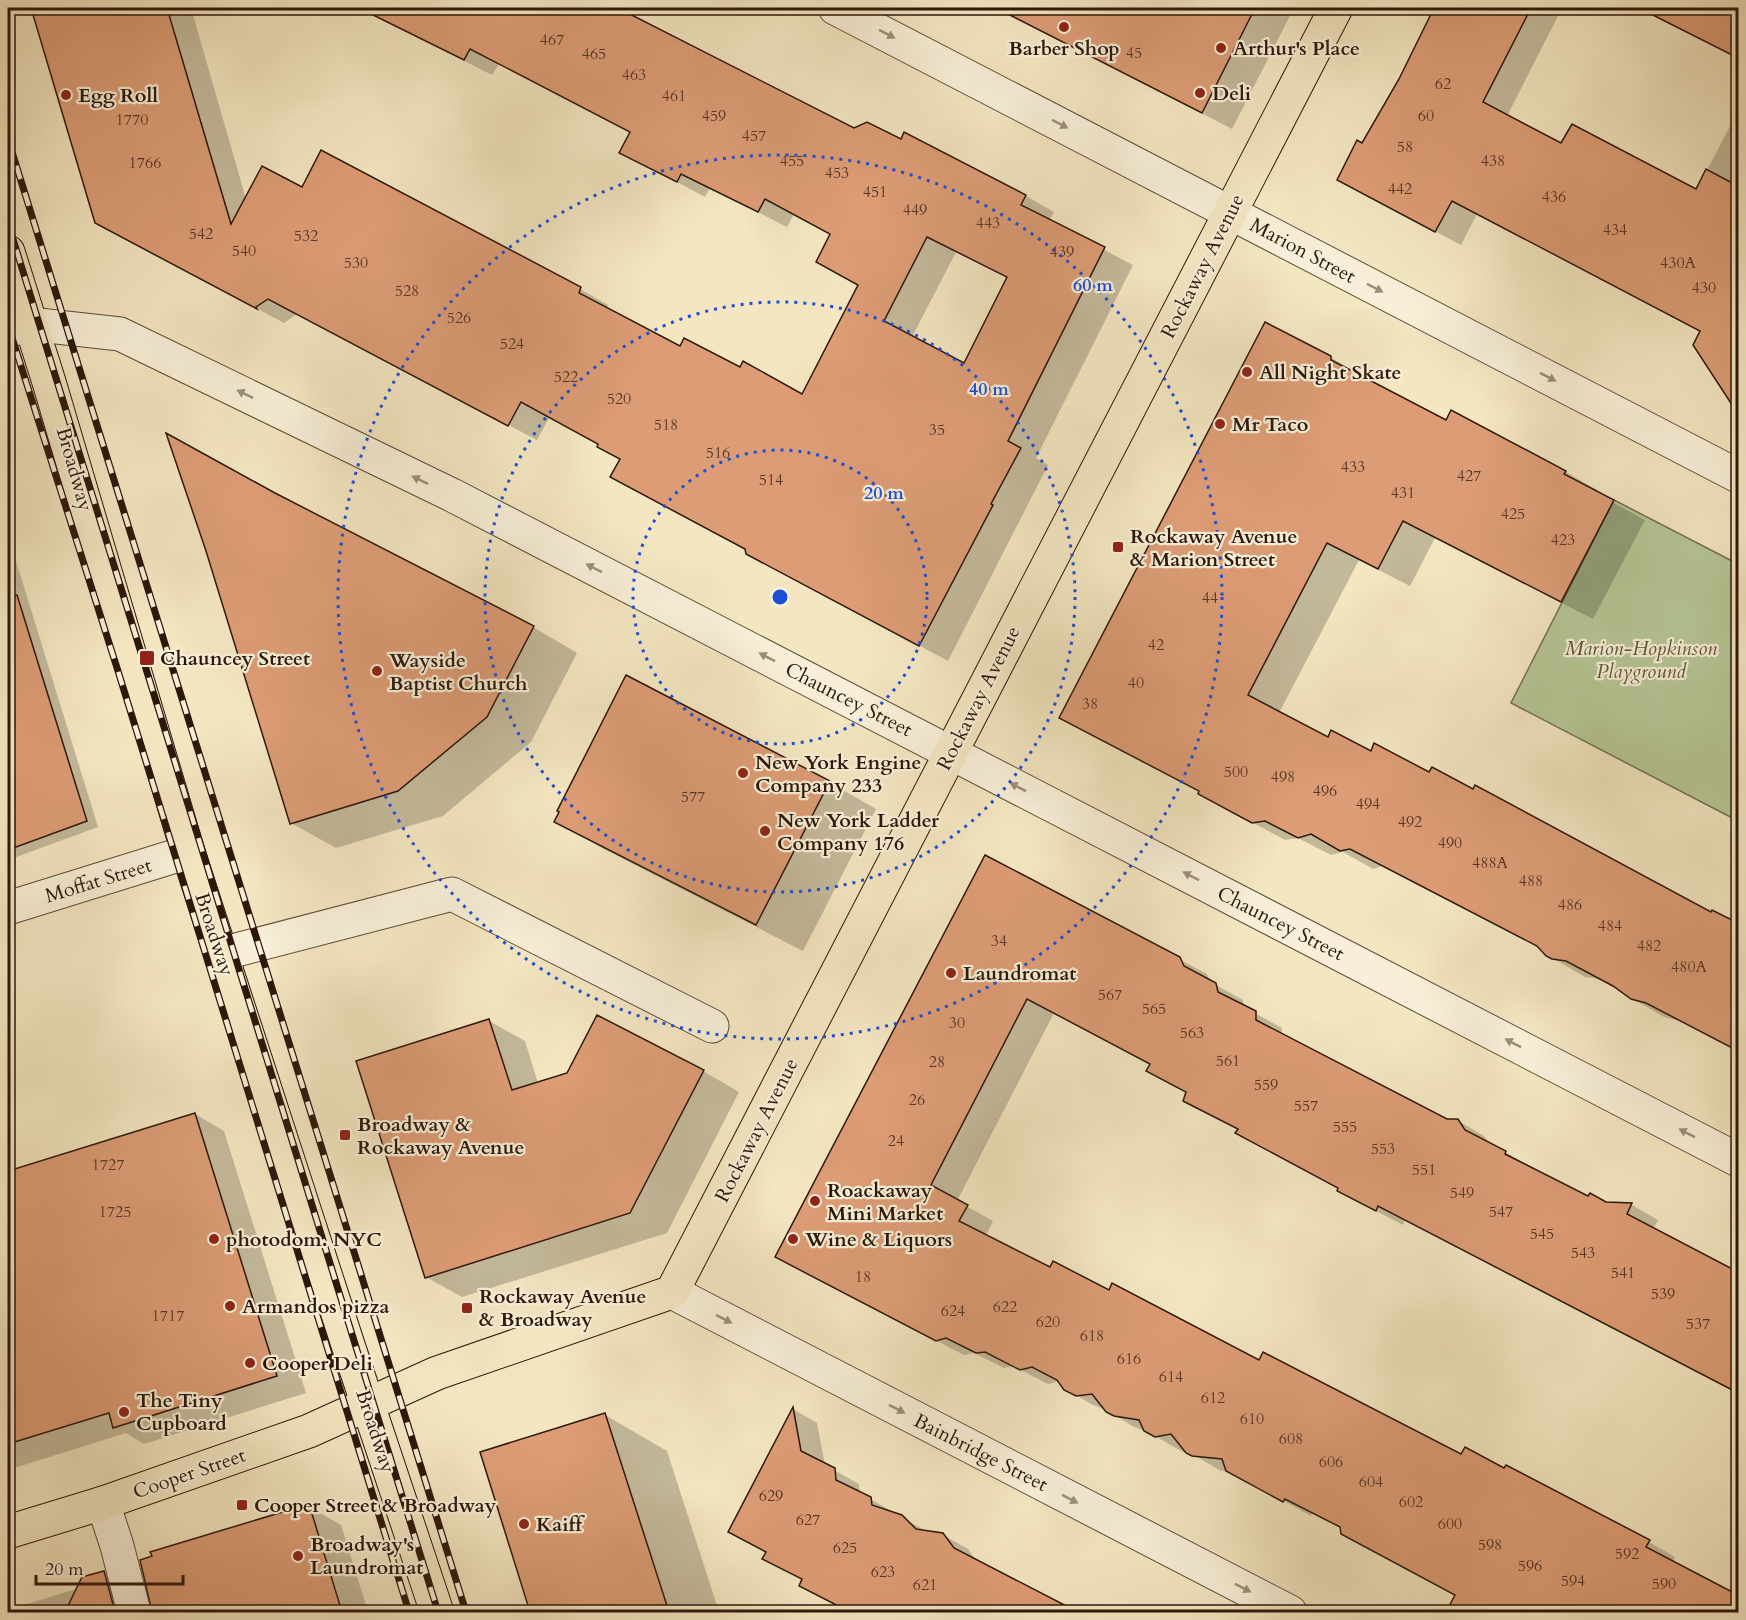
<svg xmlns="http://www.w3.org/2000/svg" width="1746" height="1620" viewBox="0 0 1746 1620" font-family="Cardo,serif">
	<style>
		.green { fill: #b6c696; stroke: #726e50; stroke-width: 1.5 }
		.shadow { fill: #0003; fill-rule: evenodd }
		.building { fill: #dc9c75; stroke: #2d170b; stroke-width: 1.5; fill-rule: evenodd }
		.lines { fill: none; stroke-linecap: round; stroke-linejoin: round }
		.minor-casing { stroke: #5e4b38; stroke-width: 35 }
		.major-casing { stroke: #2d170b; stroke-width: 35 }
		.minor { stroke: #f7efd7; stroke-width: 33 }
		.major { stroke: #f3e6c1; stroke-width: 33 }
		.rail-casing { stroke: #2d170b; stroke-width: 7 }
		.rail { stroke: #f7efd7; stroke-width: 4.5; stroke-dasharray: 14; stroke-linecap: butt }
		.oneway { fill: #9c8e7b }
		.ring { fill: none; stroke: #1d4ed8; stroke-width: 3; stroke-dasharray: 3 6 }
		.poi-dot { fill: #8f2418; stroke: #f7efd7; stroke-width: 2 }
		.labels { text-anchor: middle; stroke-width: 4.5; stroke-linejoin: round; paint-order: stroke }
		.number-label { font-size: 16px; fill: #593826 }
		.poi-label { font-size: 20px; font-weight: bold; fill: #2d170b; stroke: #f7efd7; text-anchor: start }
		.street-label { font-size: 20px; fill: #2d170b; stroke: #f7efd7 }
		.park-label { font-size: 20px; font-style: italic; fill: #5d543c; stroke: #f7efd7 }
		.centre { fill: #1d4ed8; stroke: #f7efd7; stroke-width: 3 }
		.ring-label { font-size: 18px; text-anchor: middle; font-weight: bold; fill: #1d4ed8; stroke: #f7efd7; stroke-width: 4.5; stroke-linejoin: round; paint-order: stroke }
	</style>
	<rect width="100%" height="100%" fill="#f3e6c1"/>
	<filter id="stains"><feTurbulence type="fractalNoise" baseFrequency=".00333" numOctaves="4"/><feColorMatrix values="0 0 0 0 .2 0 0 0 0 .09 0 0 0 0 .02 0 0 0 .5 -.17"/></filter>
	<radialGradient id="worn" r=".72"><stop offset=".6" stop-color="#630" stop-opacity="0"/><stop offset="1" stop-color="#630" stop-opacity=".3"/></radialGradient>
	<!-- green -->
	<polygon class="green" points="1614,500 1738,564 1738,821 1511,703"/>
	<!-- shadow -->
	<g class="shadow">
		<path d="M 32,8 L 191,8 L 246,199 L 303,189 L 580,289 L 608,305 L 607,309 L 680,348 L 741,369 L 803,396 L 859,285 L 832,234 L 794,214 L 787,227 L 710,188 L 705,197 L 621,152 L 632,132 L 499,64 L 492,75 L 360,8 L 616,8 L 854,130 L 901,141 L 905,134 L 1026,196 L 1054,212 L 1049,221 L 1133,265 L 1036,458 L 1048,465 L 948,661 L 747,553 L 747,550 L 600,444 L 550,416 L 537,440 L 297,314 L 284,323 L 96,222 ZM 956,252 L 1008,278 L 965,365 L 912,337 Z"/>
		<polygon points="1034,8 1294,8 1232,129 1037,27"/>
		<polygon points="1438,8 1562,8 1507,116 1562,145 1696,191 1738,111 1738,387 1713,373 1702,332 1477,214 1461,245 1363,193 1363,145"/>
		<polygon points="1644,8 1738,8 1738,58 1654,13"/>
		<polygon points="1330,357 1362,376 1362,378 1447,422 1452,412 1566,472 1597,490 1596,493 1645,520 1593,619 1435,538 1410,586 1359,560 1279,713 1328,739 1371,753 1738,925 1738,1051 1680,1021 1664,1017 1599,979 1585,977 1547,955 1541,948 1382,866 1373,869 1343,852 1331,855 1298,838 1285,840 1200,794"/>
		<polygon points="274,494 533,627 577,653 531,742 443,816 336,848 291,823"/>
		<polygon points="8,535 98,827 8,860"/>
		<polygon points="627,677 829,782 876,809 803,951 602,848 556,821"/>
		<polygon points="985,857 1207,974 1210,982 1243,1000 1244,1007 1282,1028 1282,1035 1447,1120 1457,1120 1484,1136 1490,1144 1532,1167 1531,1169 1589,1198 1606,1203 1632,1205 1658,1220 1653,1229 1738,1274 1738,1393 1405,1220 1403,1225 1365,1205 1239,1130 1184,1100 1188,1093 1151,1065 1054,1013 957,1201 993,1221 986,1236 1051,1269 1110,1292 1649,1542 1675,1557 1673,1562 1738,1595 1738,1612 1489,1612 1369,1549 1342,1533 1342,1528 1312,1513 1311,1516 1229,1471 1221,1471 1187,1451 1183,1452 1148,1432 1134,1427 1106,1410 1093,1405 1065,1389 1060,1381 1048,1384 1013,1366 1004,1368 974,1353 964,1355 804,1272"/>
		<polygon points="597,1017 703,1071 739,1092 667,1233 462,1297 426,1277 489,1021 525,1041 538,1083 568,1074"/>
		<polygon points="195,1114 224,1131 306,1393 144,1444 126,1433 8,1470 8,1334 34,1326 8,1243 8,1173"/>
		<polygon points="793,1409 817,1423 825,1465 859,1484 860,1493 926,1531 943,1535 968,1549 977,1562 1075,1612 851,1612 801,1585 803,1580 764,1559 768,1552"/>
		<polygon points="605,1415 667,1451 719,1612 532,1612 481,1453"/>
		<polygon points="308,1506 341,1525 368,1612 154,1612 154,1607"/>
		<polygon points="104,1572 136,1591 142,1612 8,1612 8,1610 79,1588"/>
	</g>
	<!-- building -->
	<g class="building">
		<path d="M 31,8 L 167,8 L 231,224 L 262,166 L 302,187 L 321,150 L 581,287 L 579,293 L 680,346 L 684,338 L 740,367 L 743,361 L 802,394 L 858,285 L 816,262 L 830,234 L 765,199 L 758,212 L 681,174 L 677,182 L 619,153 L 630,132 L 470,49 L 464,60 L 359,8 L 618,8 L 854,128 L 867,122 L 901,139 L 904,132 L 1026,195 L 1021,205 L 1105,247 L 1008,441 L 1021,448 L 991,504 L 993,505 L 919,646 L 746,554 L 745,549 L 610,477 L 620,459 L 597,447 L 598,444 L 521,402 L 508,426 L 268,299 L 256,307 L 257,309 L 95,223 ZM 927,237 L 1007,277 L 964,363 L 884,321 Z"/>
		<polygon points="996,8 1255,8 1202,113"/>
		<polygon points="1434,8 1531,8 1483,102 1561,143 1572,124 1696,189 1706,169 1738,186 1738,414 1693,345 1700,331 1452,201 1435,232 1337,180 1357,140 1362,143 1399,79"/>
		<polygon points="1639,8 1738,8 1738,58"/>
		<polygon points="1265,322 1331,356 1331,360 1446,420 1451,410 1566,471 1564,474 1614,500 1561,602 1403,521 1378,569 1327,543 1248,695 1328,737 1331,730 1371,751 1374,743 1429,772 1432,767 1473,789 1475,785 1711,912 1712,910 1738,923 1738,1051 1646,1003 1631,999 1613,986 1566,961 1552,959 1546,956 1537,946 1350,849 1340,851 1311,834 1298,838 1265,821 1252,823 1198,794 1199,791 1059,718"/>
		<polygon points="166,433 275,493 534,626 487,717 398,791 290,824 206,551"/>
		<polygon points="17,595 87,821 8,850 8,596"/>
		<polygon points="626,675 830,781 756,925 554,822 559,812 557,811"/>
		<polygon points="985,855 1180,957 1184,966 1216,983 1218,992 1256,1011 1256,1020 1447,1119 1458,1119 1465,1130 1506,1151 1505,1154 1588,1196 1590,1193 1606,1202 1632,1203 1627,1214 1738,1272 1738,1393 1378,1206 1376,1211 1337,1191 1338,1188 1235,1133 1238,1129 1183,1101 1186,1092 1146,1071 1150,1064 1027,999 931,1185 968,1205 959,1221 1050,1267 1053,1261 1109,1290 1112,1283 1259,1360 1263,1352 1461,1454 1465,1447 1504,1468 1506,1465 1650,1540 1646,1547 1738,1595 1738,1612 1446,1612 1455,1595 1341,1534 1340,1527 1285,1499 1283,1502 1226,1471 1222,1459 1192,1456 1186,1453 1171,1434 1155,1437 1144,1431 1139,1420 1114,1416 1106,1412 1092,1394 1076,1396 1064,1390 1057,1380 1032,1367 1020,1370 985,1352 976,1353 946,1338 936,1341 775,1257"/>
		<polygon points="597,1015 704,1070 630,1213 425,1278 356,1061 489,1019 512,1090 567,1073"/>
		<polygon points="195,1113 277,1376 113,1428 109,1413 8,1444 8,1171"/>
		<polygon points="793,1407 801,1451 835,1468 836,1480 871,1497 872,1505 902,1515 916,1529 943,1533 954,1548 1078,1612 850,1612 799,1586 802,1579 762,1559 766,1552 728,1532"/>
		<polygon points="605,1413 669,1612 530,1612 480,1452"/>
		<polygon points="309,1504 342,1612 152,1612 140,1560 152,1556 150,1552"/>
		<polygon points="104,1571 115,1612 65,1612 82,1577"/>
	</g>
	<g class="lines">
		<defs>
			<g id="minor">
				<polyline points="835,8 1738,476"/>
				<polyline points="8,331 30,324 120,334 452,495 1738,1160"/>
				<polyline points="8,908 188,852"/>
				<polyline points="221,954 452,894 712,1026"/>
				<polyline points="672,1292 1290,1612"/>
				<polyline points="103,1503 117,1546 134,1612"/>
			</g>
			<g id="major">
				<polyline points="8,252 49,382 188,852 349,1348 437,1612"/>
				<polyline points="8,1532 103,1503 309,1431 437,1373 672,1292 1336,8"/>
			</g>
		</defs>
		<!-- minor casing -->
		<use href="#minor" class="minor-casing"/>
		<!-- major casing -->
		<use href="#major" class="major-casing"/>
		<!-- minor -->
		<use href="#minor" class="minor"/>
		<!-- major -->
		<use href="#major" class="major"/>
		<defs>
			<g id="rail">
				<polyline points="8,139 466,1612"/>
				<polyline points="8,223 438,1612"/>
				<polyline points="8,325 118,671 409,1612"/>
			</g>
		</defs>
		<!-- rail casing -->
		<use href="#rail" class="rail-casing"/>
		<!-- rail -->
		<use href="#rail" class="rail"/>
	</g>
	<!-- one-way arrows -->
	<defs><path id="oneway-solid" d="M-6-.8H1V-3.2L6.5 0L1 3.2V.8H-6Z" transform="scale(1.5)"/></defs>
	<g class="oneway">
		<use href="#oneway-solid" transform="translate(887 34) rotate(27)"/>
		<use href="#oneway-solid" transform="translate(1060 124) rotate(27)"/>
		<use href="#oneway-solid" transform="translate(1375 288) rotate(27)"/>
		<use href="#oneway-solid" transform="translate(1548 377) rotate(27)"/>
		<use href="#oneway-solid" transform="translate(245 394) rotate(-154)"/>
		<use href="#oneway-solid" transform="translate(420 480) rotate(-154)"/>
		<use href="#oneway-solid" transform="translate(594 568) rotate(-153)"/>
		<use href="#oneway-solid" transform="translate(767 657) rotate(-153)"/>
		<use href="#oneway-solid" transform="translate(1018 787) rotate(-153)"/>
		<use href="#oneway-solid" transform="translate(1191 876) rotate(-153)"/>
		<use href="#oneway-solid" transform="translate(1513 1043) rotate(-153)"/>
		<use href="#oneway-solid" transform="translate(1687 1133) rotate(-153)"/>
		<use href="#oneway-solid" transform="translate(724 1319) rotate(27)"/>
		<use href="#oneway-solid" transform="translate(897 1409) rotate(27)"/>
		<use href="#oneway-solid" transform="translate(1070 1499) rotate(27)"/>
		<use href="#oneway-solid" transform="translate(1243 1588) rotate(27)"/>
	</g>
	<!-- distance rings -->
	<g class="ring">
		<circle cx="780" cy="597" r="147"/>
		<circle cx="780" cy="597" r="295"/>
		<circle cx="780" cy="597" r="442"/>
	</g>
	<!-- markers -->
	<g class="poi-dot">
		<circle cx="1064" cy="27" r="6"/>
		<circle cx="1221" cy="48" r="6"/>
		<circle cx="1200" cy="93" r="6"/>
		<circle cx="66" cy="95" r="6"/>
		<circle cx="1247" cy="372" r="6"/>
		<circle cx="1220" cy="424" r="6"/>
		<rect x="1112" y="541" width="12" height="12" rx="3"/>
		<rect x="139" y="650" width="16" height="16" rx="3"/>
		<circle cx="377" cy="671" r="6"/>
		<circle cx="743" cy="773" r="6"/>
		<circle cx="765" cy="831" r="6"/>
		<circle cx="951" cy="973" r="6"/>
		<rect x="339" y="1129" width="12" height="12" rx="3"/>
		<circle cx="815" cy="1201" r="6"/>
		<circle cx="214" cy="1239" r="6"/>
		<circle cx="793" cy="1239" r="6"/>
		<circle cx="230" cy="1306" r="6"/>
		<rect x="461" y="1302" width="12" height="12" rx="3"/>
		<circle cx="250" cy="1363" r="6"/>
		<circle cx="124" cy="1412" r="6"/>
		<rect x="236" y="1499" width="12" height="12" rx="3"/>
		<circle cx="524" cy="1524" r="6"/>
		<circle cx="298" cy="1556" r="6"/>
	</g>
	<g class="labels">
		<!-- number labels -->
		<g class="number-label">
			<text x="552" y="45">467</text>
			<text x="1134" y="58">45</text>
			<text x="594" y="59">465</text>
			<text x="634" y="80">463</text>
			<text x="1443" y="89">62</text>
			<text x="674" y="101">461</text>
			<text x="714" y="121">459</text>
			<text x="1426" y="121">60</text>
			<text x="132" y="125">1770</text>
			<text x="754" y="141">457</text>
			<text x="1405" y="152">58</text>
			<text x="792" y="166">455</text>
			<text x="1493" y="166">438</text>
			<text x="145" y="168">1766</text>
			<text x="837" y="178">453</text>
			<text x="1400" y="194">442</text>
			<text x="875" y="197">451</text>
			<text x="1554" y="202">436</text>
			<text x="915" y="215">449</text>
			<text x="988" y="228">443</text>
			<text x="1615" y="235">434</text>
			<text x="201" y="239">542</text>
			<text x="306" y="241">532</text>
			<text x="244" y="256">540</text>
			<text x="1062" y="257">439</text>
			<text x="356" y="268">530</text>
			<text x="1678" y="268">430A</text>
			<text x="1704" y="293">430</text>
			<text x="407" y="296">528</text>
			<text x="459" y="323">526</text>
			<text x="512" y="349">524</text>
			<text x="566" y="382">522</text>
			<text x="619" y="404">520</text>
			<text x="666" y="430">518</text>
			<text x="937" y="435">35</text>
			<text x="718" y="458">516</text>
			<text x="1353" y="472">433</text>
			<text x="1469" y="481">427</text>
			<text x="771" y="485">514</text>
			<text x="1403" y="498">431</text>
			<text x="1513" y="519">425</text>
			<text x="1563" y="545">423</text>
			<text x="1210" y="603">44</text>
			<text x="1156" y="650">42</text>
			<text x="1136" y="688">40</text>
			<text x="1090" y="709">38</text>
			<text x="1236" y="777">500</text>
			<text x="1283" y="782">498</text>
			<text x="1325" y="796">496</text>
			<text x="693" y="802">577</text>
			<text x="1368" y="809">494</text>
			<text x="1410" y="827">492</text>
			<text x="1450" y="848">490</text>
			<text x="1490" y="868">488A</text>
			<text x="1531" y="886">488</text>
			<text x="1570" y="910">486</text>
			<text x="1610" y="931">484</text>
			<text x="999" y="946">34</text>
			<text x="1649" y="951">482</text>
			<text x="1689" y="972">480A</text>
			<text x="1110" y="1000">567</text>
			<text x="1154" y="1014">565</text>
			<text x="957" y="1028">30</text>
			<text x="1192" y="1038">563</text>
			<text x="1228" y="1066">561</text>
			<text x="937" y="1067">28</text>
			<text x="1266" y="1090">559</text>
			<text x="917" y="1105">26</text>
			<text x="1306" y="1111">557</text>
			<text x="1345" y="1132">555</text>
			<text x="896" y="1146">24</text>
			<text x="1383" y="1154">553</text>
			<text x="108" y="1170">1727</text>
			<text x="1424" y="1175">551</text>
			<text x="1462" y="1198">549</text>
			<text x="115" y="1217">1725</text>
			<text x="1501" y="1217">547</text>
			<text x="1542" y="1239">545</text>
			<text x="1583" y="1258">543</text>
			<text x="1623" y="1278">541</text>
			<text x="863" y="1282">18</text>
			<text x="1663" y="1299">539</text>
			<text x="1005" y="1312">622</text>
			<text x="953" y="1316">624</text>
			<text x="168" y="1321">1717</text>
			<text x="1048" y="1327">620</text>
			<text x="1698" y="1329">537</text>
			<text x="1092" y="1341">618</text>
			<text x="1129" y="1364">616</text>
			<text x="1171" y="1382">614</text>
			<text x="1213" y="1403">612</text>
			<text x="1252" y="1424">610</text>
			<text x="1291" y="1444">608</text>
			<text x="1331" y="1467">606</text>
			<text x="1371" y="1487">604</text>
			<text x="771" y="1501">629</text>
			<text x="1411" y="1507">602</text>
			<text x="808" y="1525">627</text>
			<text x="1450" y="1529">600</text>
			<text x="1490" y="1550">598</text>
			<text x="845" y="1553">625</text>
			<text x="1627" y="1559">592</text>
			<text x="1530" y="1571">596</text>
			<text x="883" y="1577">623</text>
			<text x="1573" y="1586">594</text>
			<text x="1664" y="1589">590</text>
			<text x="925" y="1590">621</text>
		</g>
		<!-- poi labels -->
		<g class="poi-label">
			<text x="1064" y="55" text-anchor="middle">Barber Shop</text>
			<text x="1233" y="55">Arthur's Place</text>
			<text x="1212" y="100">Deli</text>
			<text x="78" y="102">Egg Roll</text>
			<text x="1259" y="379">All Night Skate</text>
			<text x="1232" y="431">Mr Taco</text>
			<text x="1130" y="543">Rockaway Avenue<tspan x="1130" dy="23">&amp; Marion Street</tspan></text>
			<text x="160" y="665">Chauncey Street</text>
			<text x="389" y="667">Wayside<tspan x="389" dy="23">Baptist Church</tspan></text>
			<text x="755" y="769">New York Engine<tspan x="755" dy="23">Company 233</tspan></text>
			<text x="777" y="827">New York Ladder<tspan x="777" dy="23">Company 176</tspan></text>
			<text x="963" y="980">Laundromat</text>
			<text x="357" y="1131">Broadway &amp;<tspan x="357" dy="23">Rockaway Avenue</tspan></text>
			<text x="827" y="1197">Roackaway<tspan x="827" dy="23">Mini Market</tspan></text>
			<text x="226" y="1246">photodom. NYC</text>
			<text x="805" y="1246">Wine &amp; Liquors</text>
			<text x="479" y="1303">Rockaway Avenue<tspan x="479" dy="23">&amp; Broadway</tspan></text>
			<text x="242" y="1313">Armandos pizza</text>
			<text x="262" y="1370">Cooper Deli</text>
			<text x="136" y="1407">The Tiny<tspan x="136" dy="23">Cupboard</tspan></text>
			<text x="254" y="1512">Cooper Street &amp; Broadway</text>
			<text x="536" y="1531">Kaiff</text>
			<text x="310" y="1551">Broadway's<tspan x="310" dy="23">Laundromat</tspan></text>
		</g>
		<!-- street labels -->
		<g class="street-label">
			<text transform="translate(1303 250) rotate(28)" y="7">Marion Street</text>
			<text transform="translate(1202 266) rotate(-63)" y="7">Rockaway Avenue</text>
			<text transform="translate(75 469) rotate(74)" y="7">Broadway</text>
			<text transform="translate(978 698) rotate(-63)" y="7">Rockaway Avenue</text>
			<text transform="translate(849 699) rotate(27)" y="7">Chauncey Street</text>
			<text transform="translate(98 880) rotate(-17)" y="7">Moffat Street</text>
			<text transform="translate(1281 923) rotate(27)" y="7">Chauncey Street</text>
			<text transform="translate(215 934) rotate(72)" y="7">Broadway</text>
			<text transform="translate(756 1130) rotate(-63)" y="7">Rockaway Avenue</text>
			<text transform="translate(376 1431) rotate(72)" y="7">Broadway</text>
			<text transform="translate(981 1452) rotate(27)" y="7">Bainbridge Street</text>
			<text transform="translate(189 1473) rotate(-19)" y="7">Cooper Street</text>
		</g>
		<!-- park labels -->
		<g class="park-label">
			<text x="1641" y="655">Marion-Hopkinson<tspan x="1641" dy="23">Playground</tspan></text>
		</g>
	</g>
	<circle cx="780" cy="597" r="9" class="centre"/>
	<g class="ring-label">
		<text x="1093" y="291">60 m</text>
		<text x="989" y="395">40 m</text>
		<text x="884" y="499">20 m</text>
	</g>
	<!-- margin -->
	<rect width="1746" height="1620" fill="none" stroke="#f3e6c1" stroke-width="30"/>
	<rect x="9" y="9" width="1728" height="1602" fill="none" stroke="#2d170b" stroke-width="3"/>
	<rect x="15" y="15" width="1716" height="1590" fill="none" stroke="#2d170b" stroke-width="1.5"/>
	<!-- scale -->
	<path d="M36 1575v9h147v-9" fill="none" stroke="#2d170b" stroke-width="3"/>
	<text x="45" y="1575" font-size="18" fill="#2d170b" stroke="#f7efd7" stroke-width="4.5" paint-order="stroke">20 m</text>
	<rect width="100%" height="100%" filter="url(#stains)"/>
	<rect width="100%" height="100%" fill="url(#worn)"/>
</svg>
